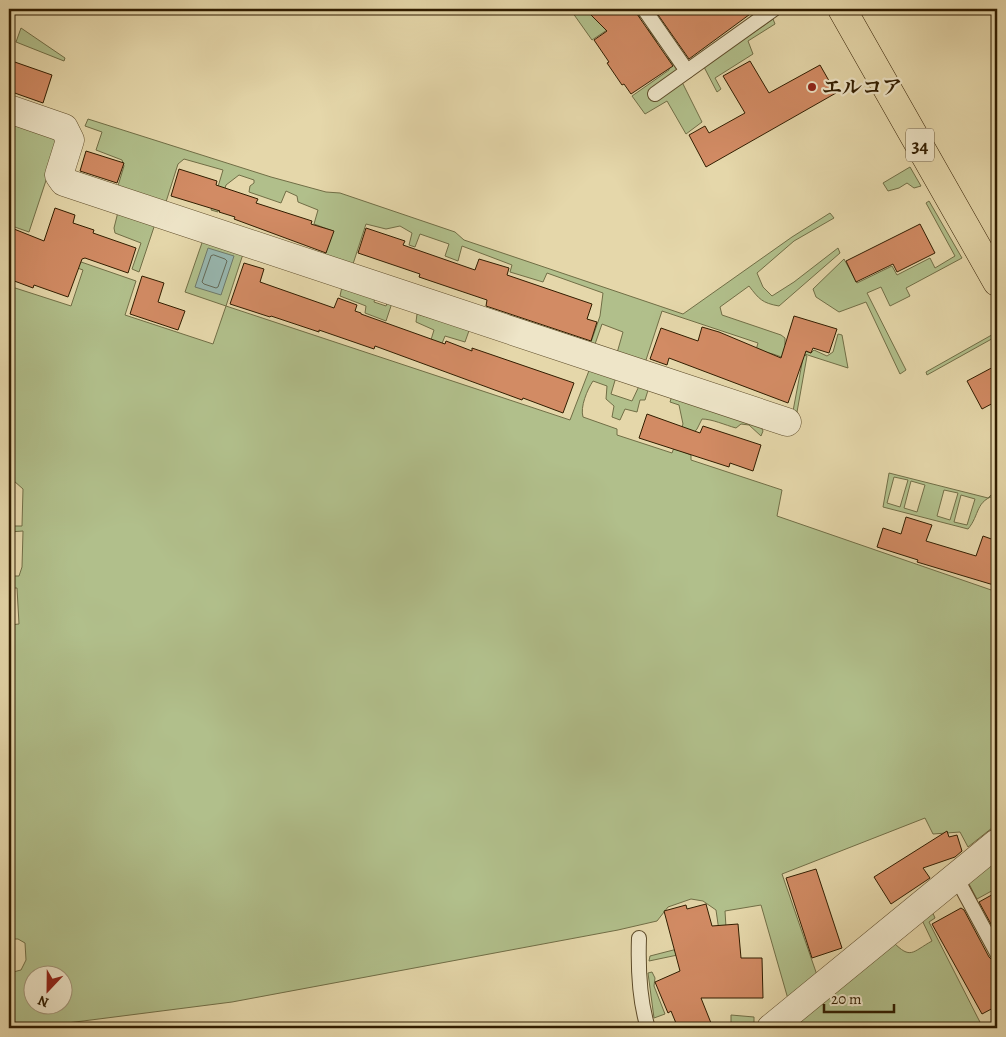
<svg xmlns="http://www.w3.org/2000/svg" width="1006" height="1037" viewBox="0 0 1006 1037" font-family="Alegreya,'Noto Serif JP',serif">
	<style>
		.green { fill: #b1bf8b; stroke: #716e46; fill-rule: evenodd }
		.water { fill: #98b8b1; stroke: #6f7a6a }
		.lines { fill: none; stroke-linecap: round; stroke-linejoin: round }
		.shore { stroke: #646a58; stroke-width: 1 }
		.building { fill: #d28b64; stroke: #311d00 }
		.lane-casing { stroke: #5e4c2a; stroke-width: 16 }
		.street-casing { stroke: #5e4c2a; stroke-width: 29 }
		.primary-casing { stroke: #311d00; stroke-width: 29 }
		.lane { stroke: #eee5c8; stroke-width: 14 }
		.street { stroke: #eee5c8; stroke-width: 28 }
		.primary { stroke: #e5d7aa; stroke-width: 28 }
		.poi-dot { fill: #8f2418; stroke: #eee5c8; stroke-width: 2 }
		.labels { text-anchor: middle; stroke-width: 4.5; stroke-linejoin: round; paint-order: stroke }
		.shield { fill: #eee5c8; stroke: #6a593c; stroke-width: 1 }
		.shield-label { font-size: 19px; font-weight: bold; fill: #311d00 }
		.poi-label { font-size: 20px; font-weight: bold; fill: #311d00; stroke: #eee5c8; text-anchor: start }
	</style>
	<rect width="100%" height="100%" fill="#e5d7aa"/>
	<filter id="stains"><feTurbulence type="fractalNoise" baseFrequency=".004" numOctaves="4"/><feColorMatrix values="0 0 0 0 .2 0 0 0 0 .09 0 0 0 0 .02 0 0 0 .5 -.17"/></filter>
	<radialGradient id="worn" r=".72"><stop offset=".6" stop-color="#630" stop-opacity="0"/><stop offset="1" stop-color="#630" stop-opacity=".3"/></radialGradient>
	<!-- green -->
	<g class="green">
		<polygon points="570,9 614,9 616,12 620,9 634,9 640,17 623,29 631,40 648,29 657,41 652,46 649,43 646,43 631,53 614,28 610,28 592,40"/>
		<polygon points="773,19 775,24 748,41 753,54 715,78 721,89 717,92 704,67"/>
		<polygon points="21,28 65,58 64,61 16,42"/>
		<polygon points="668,57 677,70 648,92 654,100 682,82 702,122 686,134 667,101 645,114 632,96 669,70 668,65 664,58"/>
		<polygon points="9,118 50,133 58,144 29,232 9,225"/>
		<path d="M 88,119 L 271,177 L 326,192 L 340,193 L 455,232 L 464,240 L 683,314 L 792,237 L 830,213 L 834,218 L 794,241 L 757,273 L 763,287 L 772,296 L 794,282 L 838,248 L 840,253 L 779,306 C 762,303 759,299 749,286 L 720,307 L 722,315 L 781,335 L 785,338 L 785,345 L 811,353 L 814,350 L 827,356 L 833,352 L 838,334 L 842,335 L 848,368 L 786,348 L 807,356 L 797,412 L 793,411 L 803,358 L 790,360 L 773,354 L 765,352 L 752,364 L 758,343 L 662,311 L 645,363 L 617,353 L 623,332 L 602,324 L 594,347 L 590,345 L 600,316 L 603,293 L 547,273 L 543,282 L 510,272 L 512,265 L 462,246 L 458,261 L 445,256 L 449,244 L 420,234 L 415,247 L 409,245 L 412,233 L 400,226 L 386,229 L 366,224 L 353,264 L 325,255 L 333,231 L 314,224 L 318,210 L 298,202 L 297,196 L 286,191 L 281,203 L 249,192 L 250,186 L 254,183 L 254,180 L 239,175 L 226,185 L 218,212 L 211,210 L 223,170 L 184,159 L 178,164 L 165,205 L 117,189 L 124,166 L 122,160 L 96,150 L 102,132 L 85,126 Z"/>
		<polygon points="910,167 921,186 914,188 907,183 899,188 888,191 883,183"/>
		<polygon points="929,201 962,258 906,288 910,296 890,306 881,287 867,293 906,370 900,374 866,302 839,312 816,297 813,289 844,259 857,283 892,266 897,275 930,258 935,268 955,256 926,203"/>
		<polygon points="118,212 155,224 139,272 132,269 141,243 115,233 114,228"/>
		<path d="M 9,237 L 136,281 L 125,315 L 213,344 L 226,306 L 185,292 L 204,237 L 244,251 L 226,306 L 570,420 L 590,368 L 616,377 L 611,394 L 632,401 L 640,384 L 649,387 L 645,400 L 640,400 L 637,412 L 625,409 L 620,420 L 612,417 L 614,406 L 606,399 L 607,386 L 593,381 C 587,390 580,407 583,417 L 617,429 L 617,435 L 672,453 L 683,424 L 679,405 L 670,402 L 672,396 L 760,425 L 763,431 L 761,436 L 749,425 L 741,424 L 736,428 C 725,425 712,419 702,419 L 697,429 L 679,450 L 691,455 L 691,460 L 782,490 L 777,516 L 997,592 L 997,824 L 968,847 L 960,832 L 933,834 L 925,818 L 782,874 L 817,975 L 788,999 L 761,905 L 725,911 L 730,993 L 687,953 L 649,961 L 650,956 L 720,938 L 716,910 L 703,901 L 691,899 L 668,907 L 657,921 L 618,930 L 232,1002 L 28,1028 L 9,1028 L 9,973 L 21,970 L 26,960 L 25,943 L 18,939 L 9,939 L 9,625 L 19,624 L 17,588 L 9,588 L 9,576 L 19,576 L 22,567 L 23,531 L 9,532 L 9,526 L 22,526 L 23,489 L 14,481 L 9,480 L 9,325 L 11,320 L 9,304 L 9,286 L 71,306 L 83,270 L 9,243 ZM 32,974 L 62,974 L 62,1004 L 32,1004 Z"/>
		<polygon points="343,282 376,293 374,302 386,306 389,297 393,300 386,321 365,313 366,306 340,296"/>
		<polygon points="417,314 434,319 471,325 465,342 445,336 439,351 426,356 434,330 416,322"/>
		<polygon points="997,332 997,336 927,375 926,372"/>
		<path d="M 889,473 L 988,498 L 995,491 L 997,491 L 997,495 C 975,500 980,515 968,529 L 883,507 ZM 894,477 L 908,480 L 900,507 L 887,503 ZM 911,481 L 925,485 L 917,512 L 904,508 ZM 944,490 L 958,493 L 950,520 L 937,516 ZM 961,495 L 975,499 L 967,525 L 954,522 Z"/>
		<polygon points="997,856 997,888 977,899 968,882"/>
		<path d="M 931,909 L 935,918 L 929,922 L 983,1028 L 784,1028 L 893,942 C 911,960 912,952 932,941 L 921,918 Z"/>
		<polygon points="652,972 655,978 654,986 665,1014 654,1018 648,973"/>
		<polygon points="731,1015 754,1017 754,1026 750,1028 731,1028"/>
	</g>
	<!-- water -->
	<polygon class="water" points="208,248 234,256 221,295 195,287"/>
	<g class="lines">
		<!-- shore -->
		<polygon class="shore" points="214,255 225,259 227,261 218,287 216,288 204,284 202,282 211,256"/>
	</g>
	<!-- building -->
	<g class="building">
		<polygon points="585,9 635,9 637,14 673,66 631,94 624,84 622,85 607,63 609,62 594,40 607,31"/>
		<polygon points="654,9 757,9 689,59"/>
		<polygon points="9,60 52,75 43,103 9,91"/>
		<polygon points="750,61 769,93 820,65 836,93 706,167 689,135 705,126 709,133 745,113 723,76"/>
		<polygon points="86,151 124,163 117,183 80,171"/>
		<polygon points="179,169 217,181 216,185 258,199 256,203 312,221 311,224 334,231 326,253 234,219 235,217 219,212 220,211 171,196"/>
		<polygon points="55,208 75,215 73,223 94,230 93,233 136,248 128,273 85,258 82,259 68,297 34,285 33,288 9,279 9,245 14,229 44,241"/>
		<polygon points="920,224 935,253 897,272 893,264 856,282 846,261"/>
		<polygon points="366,228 405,241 403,245 475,270 479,259 509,268 507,275 592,304 587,319 597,322 591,341 486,306 487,300 419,277 420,274 358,253"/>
		<polygon points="244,263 264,269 260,282 334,308 338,298 357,305 355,311 361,313 361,314 445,344 446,341 472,351 472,348 574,383 563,413 523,398 522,400 375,346 374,349 319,330 319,332 271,316 270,317 230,304"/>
		<polygon points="142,276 164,283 158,302 185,311 178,330 130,314"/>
		<polygon points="794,316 837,329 829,353 813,348 811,353 806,351 788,403 669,358 667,365 650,359 661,328 698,341 702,327 719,332 781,358"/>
		<polygon points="997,365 997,401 982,409 967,381"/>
		<polygon points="647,414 700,433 703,426 761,445 753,471 730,463 729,467 639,438"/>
		<polygon points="906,517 932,525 926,541 976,556 983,536 997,541 997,586 917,562 918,560 877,547 883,528 901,534"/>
		<polygon points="947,831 949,837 957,835 962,851 955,857 923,868 930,878 891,904 874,877"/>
		<polygon points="816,869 842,948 812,958 786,878"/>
		<polygon points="997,892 997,935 979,902"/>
		<polygon points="706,904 712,926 738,924 741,958 762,958 763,998 701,998 713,1028 678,1028 671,1011 668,1013 655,982 680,971 664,911 686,905 687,909"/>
		<polygon points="961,908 964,910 989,957 993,961 997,962 997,1006 982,1014 932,924"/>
	</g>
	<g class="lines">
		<defs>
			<g id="lane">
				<polyline points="644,9 687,71"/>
				<polyline points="655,94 774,9"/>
				<polyline points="956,877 997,953"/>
				<path d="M 639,938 C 638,967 639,1000 648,1028"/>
			</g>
			<g id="street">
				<polyline points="9,109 64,128 70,140 59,175 64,182 787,422"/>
				<polyline points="771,1028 997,843"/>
			</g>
			<polyline id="primary" points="842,9 997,282"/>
		</defs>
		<!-- lane casing -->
		<use href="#lane" class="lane-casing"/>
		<!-- street casing -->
		<use href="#street" class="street-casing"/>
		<!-- primary casing -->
		<use href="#primary" class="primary-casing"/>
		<!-- lane -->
		<use href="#lane" class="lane"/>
		<!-- street -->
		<use href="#street" class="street"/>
		<!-- primary -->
		<use href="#primary" class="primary"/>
	</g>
	<!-- markers -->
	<circle class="poi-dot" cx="812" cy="87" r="5"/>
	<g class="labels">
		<!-- shield labels -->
		<rect class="shield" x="906" y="128.5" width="28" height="33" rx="4"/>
		<g class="shield-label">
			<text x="920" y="152">34</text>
		</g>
		<!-- poi labels -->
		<g class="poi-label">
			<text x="822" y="94">エルコア</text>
		</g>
	</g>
	<!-- margin -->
	<rect width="1006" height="1037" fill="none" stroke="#e5d7aa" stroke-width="30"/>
	<rect x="10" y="10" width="986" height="1017" fill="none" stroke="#311d00" stroke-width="2.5"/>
	<rect x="15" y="15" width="976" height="1007" fill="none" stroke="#311d00"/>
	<!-- north arrow -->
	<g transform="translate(48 990) rotate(202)"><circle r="24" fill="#eee5c8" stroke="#a29578"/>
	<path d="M0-4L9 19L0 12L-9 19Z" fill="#8f2418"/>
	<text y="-8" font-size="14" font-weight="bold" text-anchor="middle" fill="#311d00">N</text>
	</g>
	<!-- scale -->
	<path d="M824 1004v8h70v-8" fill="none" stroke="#311d00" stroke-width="2.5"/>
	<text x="831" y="1004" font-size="15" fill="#311d00" stroke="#eee5c8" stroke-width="4" paint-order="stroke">20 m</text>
	<rect width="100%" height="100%" filter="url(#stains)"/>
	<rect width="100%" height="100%" fill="url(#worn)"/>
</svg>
